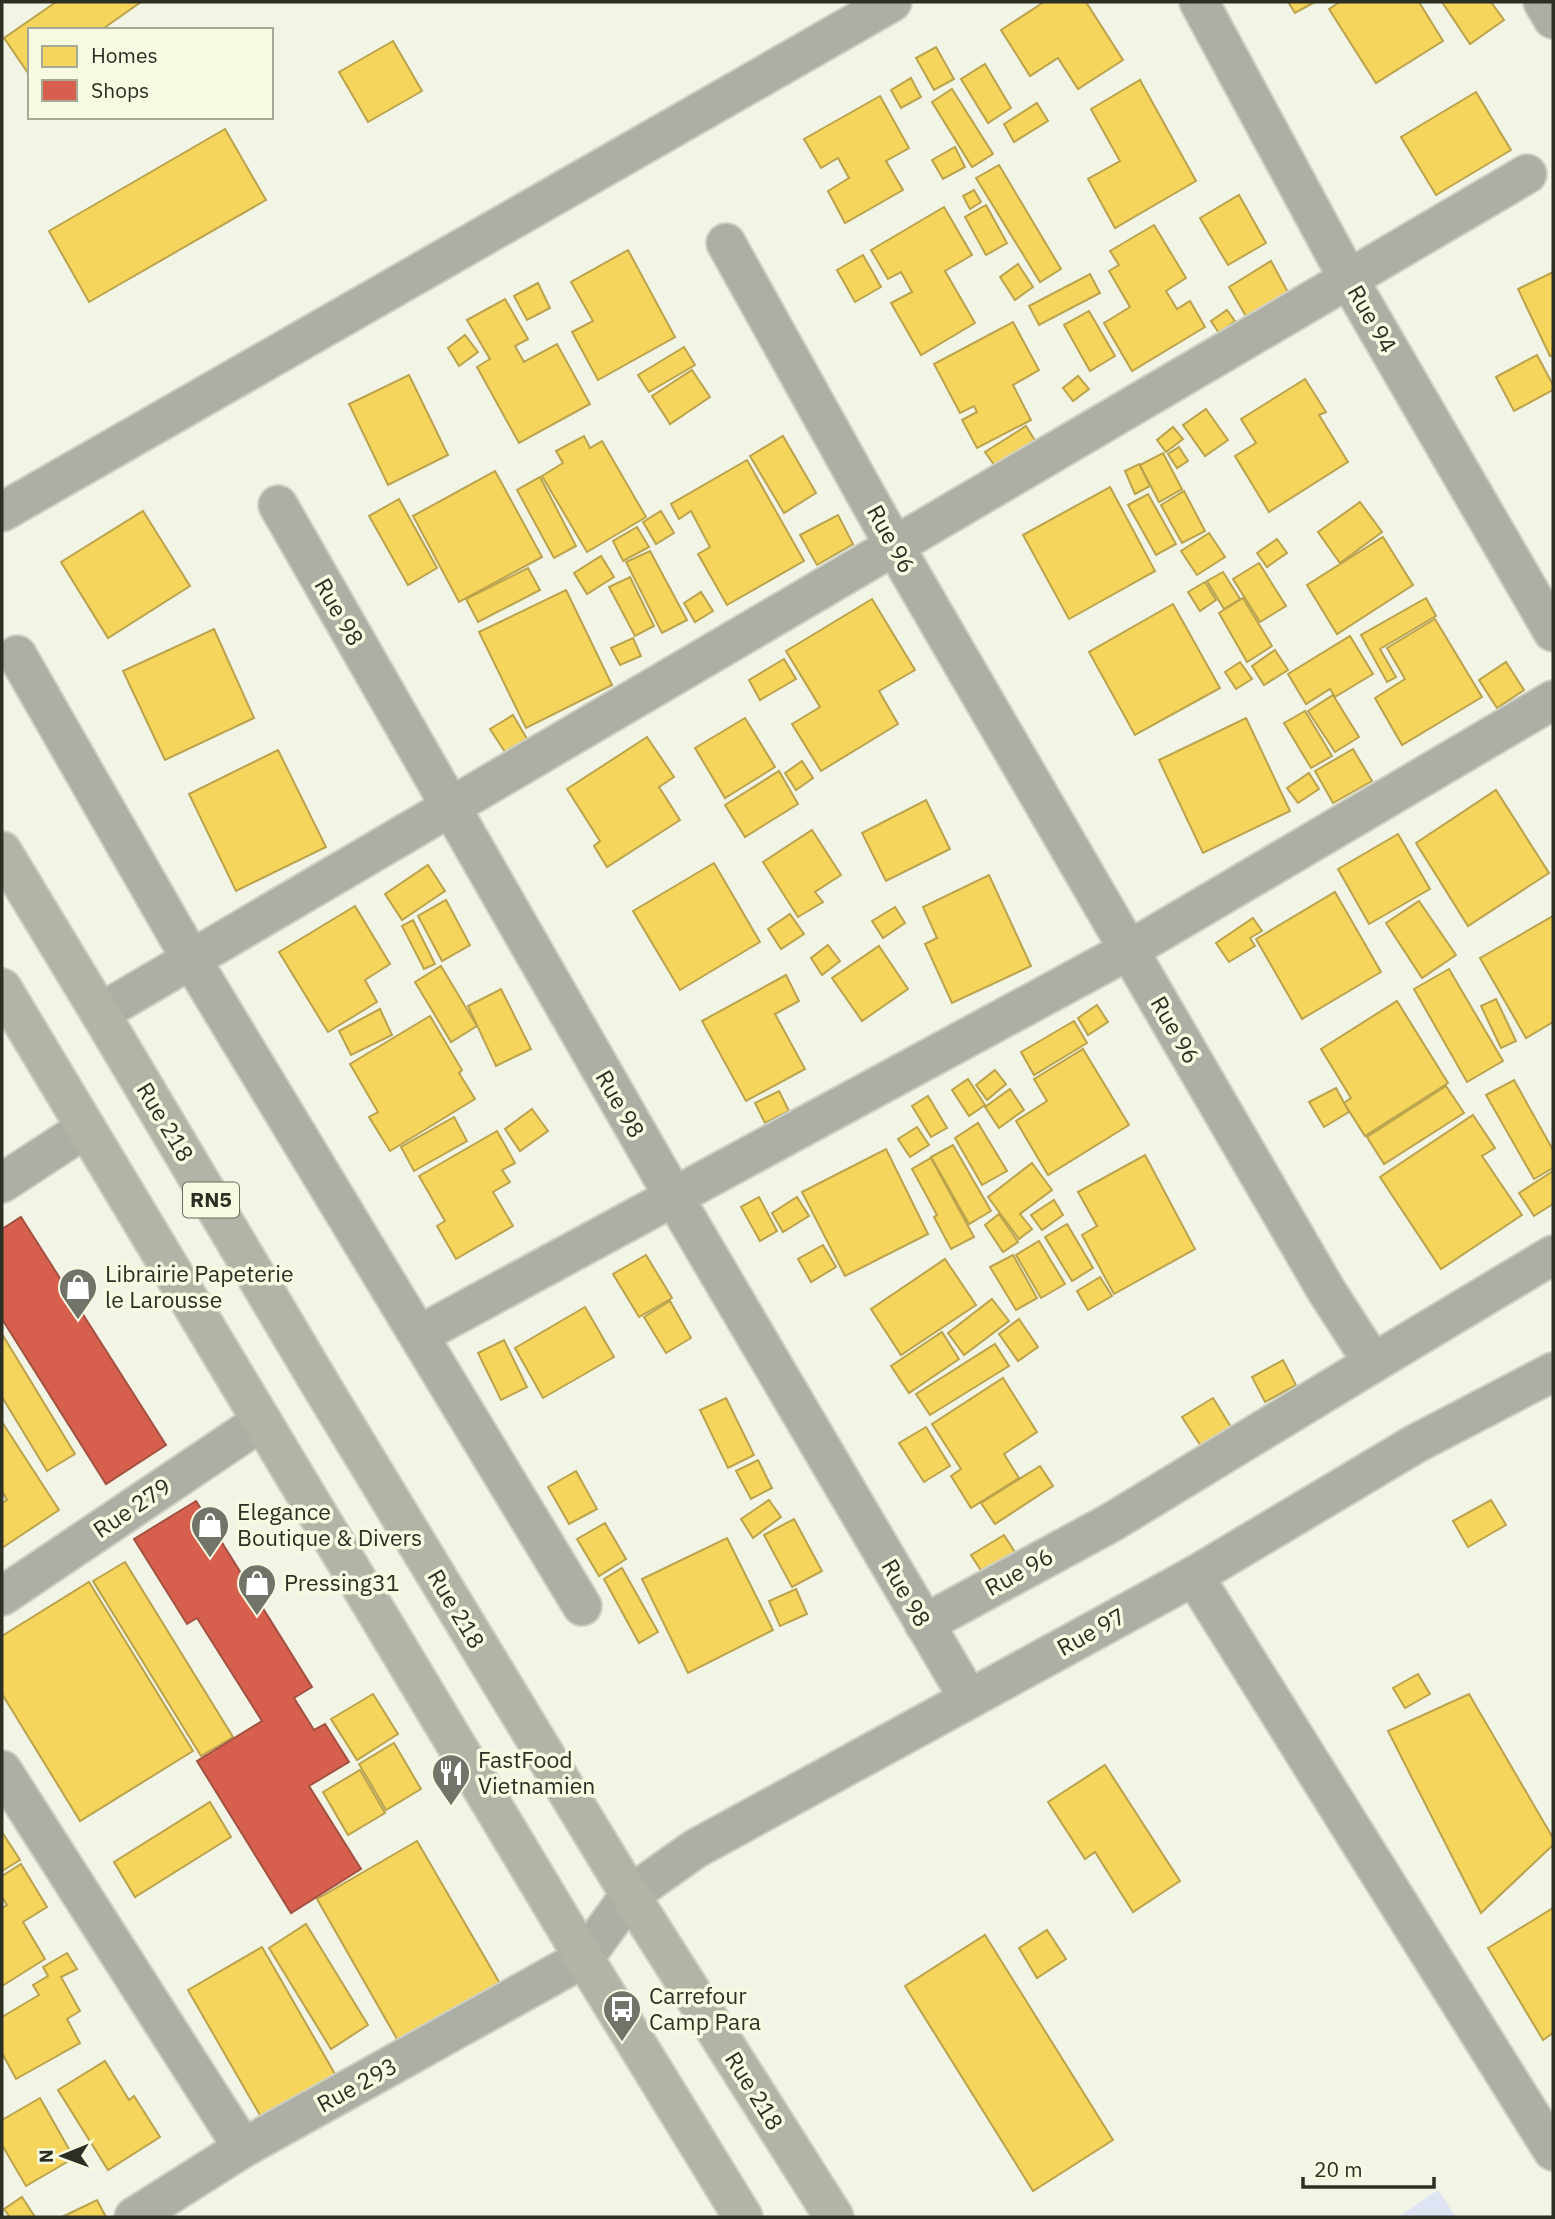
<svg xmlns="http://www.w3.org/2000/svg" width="1555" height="2219" viewBox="0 0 1555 2219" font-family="'IBM Plex Sans',sans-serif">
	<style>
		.green { fill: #dee4f4 }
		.homes { fill: #f6d55c; stroke: #baa34c; stroke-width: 2 }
		.shops { fill: #d6604d; stroke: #a35141; stroke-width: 2 }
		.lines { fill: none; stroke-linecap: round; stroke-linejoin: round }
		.minor-casing { stroke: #ced0c4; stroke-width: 42 }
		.tertiary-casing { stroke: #ced0c4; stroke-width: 42 }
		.trunk-casing { stroke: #ced0c4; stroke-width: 42 }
		.minor { stroke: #adafa4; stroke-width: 38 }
		.tertiary { stroke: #adafa4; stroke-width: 38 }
		.trunk { stroke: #b2b4a6; stroke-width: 38 }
		.labels { text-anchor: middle; stroke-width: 7; stroke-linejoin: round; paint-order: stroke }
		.shield { fill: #f6fae0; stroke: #696c5d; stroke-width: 2 }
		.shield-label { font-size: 21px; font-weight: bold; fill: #2d2f25 }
		.street-label { font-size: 23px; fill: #2d2f25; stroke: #f6fae0 }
		.poi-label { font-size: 23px; fill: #2d2f25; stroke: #f6fae0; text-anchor: start }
	</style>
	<rect width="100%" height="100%" fill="#f2f4e6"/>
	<!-- green -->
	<polygon class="green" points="1438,2190 1456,2217 1398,2217"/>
	<!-- homes -->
	<g class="homes">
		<polygon points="56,2 141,2 101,30 30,30 30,76 4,38"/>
		<polygon points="1044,2 1086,2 1123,60 1078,89 1058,58 1030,76 1001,30"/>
		<polygon points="1288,2 1315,2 1295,13"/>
		<polygon points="1340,2 1419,2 1443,41 1376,83 1329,9"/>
		<polygon points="1442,2 1491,2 1504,20 1470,44"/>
		<polygon points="393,41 422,91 368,122 339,72"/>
		<polygon points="936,47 954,79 934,90 916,58"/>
		<polygon points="985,64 1011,108 988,123 961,79"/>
		<polygon points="911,78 921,97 901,108 891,90"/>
		<polygon points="1140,80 1196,181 1115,228 1088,179 1120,161 1091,109"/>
		<polygon points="952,89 993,154 972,167 932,102"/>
		<polygon points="1476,92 1511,150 1436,195 1401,137"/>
		<polygon points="880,96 909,148 886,161 903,190 845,223 828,191 849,178 838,158 821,168 804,139"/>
		<polygon points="1037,103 1048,121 1014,142 1004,124"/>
		<polygon points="225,129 266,200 89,302 49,231"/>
		<polygon points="955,147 965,167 943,179 932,160"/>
		<polygon points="999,165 1061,269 1040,282 976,178"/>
		<polygon points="974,190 981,202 970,209 963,196"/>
		<polygon points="1239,195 1266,243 1228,265 1200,218"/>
		<polygon points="986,205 1007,243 986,255 965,217"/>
		<polygon points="944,207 972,255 945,271 975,323 921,355 891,303 912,292 901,272 888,279 871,250"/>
		<polygon points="1154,225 1186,278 1166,291 1177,309 1190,301 1205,327 1132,371 1104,323 1130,307 1109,271 1119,265 1110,251"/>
		<polygon points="628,250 675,337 598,380 572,332 593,321 571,282"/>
		<polygon points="863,255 881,287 855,302 837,270"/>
		<polygon points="1271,261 1289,294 1247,318 1229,287"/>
		<polygon points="1018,264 1033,287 1015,300 1000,277"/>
		<polygon points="1553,272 1553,355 1550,356 1518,289"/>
		<polygon points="1090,274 1100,293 1039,325 1029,306"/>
		<polygon points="538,283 550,308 527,320 514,296"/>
		<polygon points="505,299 528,339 515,346 524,362 557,344 590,404 519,443 477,367 490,359 467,320"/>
		<polygon points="1227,310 1235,321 1219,333 1211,321"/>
		<polygon points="1089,311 1115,356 1090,371 1064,325"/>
		<polygon points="1013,322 1039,370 1013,385 1031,420 977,448 962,420 977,412 974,406 960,413 934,364"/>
		<polygon points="465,335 478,352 459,366 448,348"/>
		<polygon points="684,347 695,365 649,392 638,375"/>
		<polygon points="1537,355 1553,385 1553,390 1514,411 1496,377"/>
		<polygon points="692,370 710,397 670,424 652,396"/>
		<polygon points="409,375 448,455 388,485 349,404"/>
		<polygon points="1078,376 1089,389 1073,401 1063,388"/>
		<polygon points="1305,379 1326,412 1319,415 1348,462 1269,512 1235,456 1256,443 1241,419"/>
		<polygon points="1206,409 1228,440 1205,456 1183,425"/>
		<polygon points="1026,426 1037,444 997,469 985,452"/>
		<polygon points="1173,427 1183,439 1166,452 1157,440"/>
		<polygon points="584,436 590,448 602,441 646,517 587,552 542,476 563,463 556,451"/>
		<polygon points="783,436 816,493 784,513 750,456"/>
		<polygon points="1179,447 1188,461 1177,468 1168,454"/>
		<polygon points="1163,453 1182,489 1159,502 1140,465"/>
		<polygon points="747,460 804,561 727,605 698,554 710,547 691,511 679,519 671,504"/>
		<polygon points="1139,464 1150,486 1135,494 1125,471"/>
		<polygon points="495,471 542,557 459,602 413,516"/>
		<polygon points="540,477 576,546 554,558 517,490"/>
		<polygon points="1110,487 1155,571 1069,619 1023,535"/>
		<polygon points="1184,491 1205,531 1182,543 1161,505"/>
		<polygon points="1148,494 1176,544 1156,555 1128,505"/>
		<polygon points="399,499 437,568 408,585 369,516"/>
		<polygon points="1360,502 1382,532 1340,563 1318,532"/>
		<polygon points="143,511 190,586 108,638 61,562"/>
		<polygon points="661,511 674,533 656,544 643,522"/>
		<polygon points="838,515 853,544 817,565 800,535"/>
		<polygon points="637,527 649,547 623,561 613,541"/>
		<polygon points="1209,533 1225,557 1197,575 1181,551"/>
		<polygon points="1383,537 1413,585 1337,634 1307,585"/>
		<polygon points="1277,539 1287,553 1267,567 1257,553"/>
		<polygon points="650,551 687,620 662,633 626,562"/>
		<polygon points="601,556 614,577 587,594 574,573"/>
		<polygon points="1259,563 1286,606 1260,622 1233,579"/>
		<polygon points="528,568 540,590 478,622 466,599"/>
		<polygon points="1223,572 1240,599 1224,609 1207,581"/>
		<polygon points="630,577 654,626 635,636 609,587"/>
		<polygon points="1205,582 1216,600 1200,611 1188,592"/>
		<polygon points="566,590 612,685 526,728 479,632"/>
		<polygon points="701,592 713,611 695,622 684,603"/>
		<polygon points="1243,598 1272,646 1247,662 1219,613"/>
		<polygon points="1426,598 1436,616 1380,649 1396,677 1387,682 1361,635"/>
		<polygon points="872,599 915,670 879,691 898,724 821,771 792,724 820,707 786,651"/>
		<polygon points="1173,604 1220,688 1135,735 1089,652"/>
		<polygon points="1435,619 1482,697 1402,745 1375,698 1405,679 1387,648"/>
		<polygon points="214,629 254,718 165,760 123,671"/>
		<polygon points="1350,636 1373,674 1335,697 1330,689 1306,704 1288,674"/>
		<polygon points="633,638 641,656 620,665 611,648"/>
		<polygon points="1275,650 1288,670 1264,685 1252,666"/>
		<polygon points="784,659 796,679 760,700 749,680"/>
		<polygon points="1240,662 1252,679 1236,689 1225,672"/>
		<polygon points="1506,662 1524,690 1497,708 1479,680"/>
		<polygon points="1333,695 1359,737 1335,752 1308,711"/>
		<polygon points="1305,711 1332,756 1311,768 1284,723"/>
		<polygon points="513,715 527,739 505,752 490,729"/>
		<polygon points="745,718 775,767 725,798 695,748"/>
		<polygon points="1246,718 1290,811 1203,853 1159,760"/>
		<polygon points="647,737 674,777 659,787 680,820 607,867 594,846 600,841 567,789"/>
		<polygon points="1353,749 1372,781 1333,803 1315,771"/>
		<polygon points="278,750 326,847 236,891 189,794"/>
		<polygon points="802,761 813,778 796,790 785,773"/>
		<polygon points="779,771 798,804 745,837 725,805"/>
		<polygon points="1309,773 1319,789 1298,803 1287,788"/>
		<polygon points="1496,790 1549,873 1468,926 1416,843"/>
		<polygon points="926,800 950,849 886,881 862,833"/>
		<polygon points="812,830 841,875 815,892 823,902 798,917 763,862"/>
		<polygon points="1398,834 1430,889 1369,924 1338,869"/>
		<polygon points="714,863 760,942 680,990 633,911"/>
		<polygon points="428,865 445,891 402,920 385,894"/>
		<polygon points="989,875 1031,966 952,1003 925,944 937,938 923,907"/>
		<polygon points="1335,892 1381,972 1302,1019 1256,939"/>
		<polygon points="446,900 470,945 442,961 418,916"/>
		<polygon points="1419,901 1456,955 1422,978 1386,923"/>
		<polygon points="355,906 390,964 365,980 377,1002 328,1032 279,952"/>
		<polygon points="895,907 905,923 883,938 872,921"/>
		<polygon points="790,914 804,934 781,949 768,929"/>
		<polygon points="1553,916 1553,1022 1526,1038 1480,958"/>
		<polygon points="1253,918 1262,931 1250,938 1255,946 1229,962 1216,943"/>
		<polygon points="413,920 435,964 424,969 402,926"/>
		<polygon points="828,945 840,961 822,975 811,958"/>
		<polygon points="879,946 908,989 862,1021 832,978"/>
		<polygon points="441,966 477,1026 451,1042 415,982"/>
		<polygon points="1449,969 1503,1061 1467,1082 1414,989"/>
		<polygon points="786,975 799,1001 775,1014 805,1069 746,1101 702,1021"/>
		<polygon points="501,989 531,1049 496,1066 468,1006"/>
		<polygon points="1496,999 1516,1041 1501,1048 1481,1006"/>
		<polygon points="1397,1001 1448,1083 1365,1136 1344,1103 1351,1098 1321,1049"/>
		<polygon points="1097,1005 1108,1022 1088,1035 1078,1018"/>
		<polygon points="380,1009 392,1035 351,1055 339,1031"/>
		<polygon points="430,1016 462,1070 459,1073 475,1099 390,1151 369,1117 378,1112 350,1064"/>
		<polygon points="1074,1021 1087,1043 1034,1075 1021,1052"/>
		<polygon points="1083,1049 1129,1125 1048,1175 1016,1121 1047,1101 1034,1079"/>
		<polygon points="995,1070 1006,1084 987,1100 976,1085"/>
		<polygon points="968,1079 985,1105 969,1116 952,1090"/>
		<polygon points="1514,1080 1553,1150 1553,1168 1534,1179 1486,1095"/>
		<polygon points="1446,1086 1464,1113 1384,1164 1367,1137"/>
		<polygon points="1336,1088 1349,1112 1324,1127 1309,1102"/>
		<polygon points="1010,1089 1024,1110 999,1128 985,1107"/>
		<polygon points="779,1091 789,1111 765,1123 755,1103"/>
		<polygon points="928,1096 947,1128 931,1137 912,1106"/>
		<polygon points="532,1109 548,1131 520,1151 505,1129"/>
		<polygon points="1473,1115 1495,1148 1482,1156 1522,1215 1441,1269 1380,1177"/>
		<polygon points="454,1117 467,1141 414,1171 401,1147"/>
		<polygon points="978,1123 1007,1171 982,1185 955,1138"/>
		<polygon points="917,1127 929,1145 910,1157 898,1139"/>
		<polygon points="497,1131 515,1163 502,1170 510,1182 493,1192 513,1226 456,1259 437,1226 445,1221 419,1176"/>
		<polygon points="953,1145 991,1211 969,1224 931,1157"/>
		<polygon points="886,1149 928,1234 845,1276 802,1192"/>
		<polygon points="1145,1155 1195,1249 1114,1294 1082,1235 1097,1226 1078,1192"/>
		<polygon points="931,1158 974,1237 951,1249 934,1217 937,1215 912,1169"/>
		<polygon points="1032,1163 1052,1190 1020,1214 1032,1229 1019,1239 988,1197"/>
		<polygon points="1553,1171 1553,1204 1534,1216 1519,1193"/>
		<polygon points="759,1197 777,1231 760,1241 741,1207"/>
		<polygon points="797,1197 809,1216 783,1232 772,1213"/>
		<polygon points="1054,1200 1063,1215 1042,1230 1031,1215"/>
		<polygon points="999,1214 1018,1242 1003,1252 985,1225"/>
		<polygon points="1067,1224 1093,1268 1072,1281 1045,1237"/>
		<polygon points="1039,1241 1065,1284 1041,1298 1016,1255"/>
		<polygon points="823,1245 836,1267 811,1282 798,1259"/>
		<polygon points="646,1255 672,1298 639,1317 613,1274"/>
		<polygon points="1013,1255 1037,1298 1016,1310 990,1267"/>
		<polygon points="945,1259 976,1305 901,1355 871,1309"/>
		<polygon points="1100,1277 1112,1296 1088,1310 1077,1291"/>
		<polygon points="992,1299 1009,1321 964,1355 948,1333"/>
		<polygon points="670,1301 691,1338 666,1353 644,1317"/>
		<polygon points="585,1307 614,1357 543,1398 515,1348"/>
		<polygon points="1019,1319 1038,1347 1018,1361 999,1334"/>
		<polygon points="942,1332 959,1359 909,1393 891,1366"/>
		<polygon points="2,1334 75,1454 47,1471 2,1397"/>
		<polygon points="504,1340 527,1387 501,1400 478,1353"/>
		<polygon points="995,1344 1009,1366 930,1415 916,1394"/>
		<polygon points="1283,1360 1296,1385 1265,1402 1252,1377"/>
		<polygon points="1003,1378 1037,1432 1004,1454 1019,1478 971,1508 951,1476 961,1469 932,1424"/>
		<polygon points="726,1398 754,1455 728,1468 700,1410"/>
		<polygon points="1213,1398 1236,1435 1206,1454 1182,1417"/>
		<polygon points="2,1422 59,1510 2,1548 2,1503 7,1500 2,1491"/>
		<polygon points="926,1427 950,1466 924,1482 899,1443"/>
		<polygon points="758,1460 772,1488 751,1499 736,1471"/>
		<polygon points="1040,1466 1053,1486 995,1524 981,1503"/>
		<polygon points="576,1471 597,1509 569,1524 548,1487"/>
		<polygon points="769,1500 781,1517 753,1538 741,1519"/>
		<polygon points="1491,1500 1506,1525 1468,1547 1453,1521"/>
		<polygon points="794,1519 822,1571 792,1587 764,1535"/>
		<polygon points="605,1523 626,1559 599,1576 577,1539"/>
		<polygon points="1004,1535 1020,1560 988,1581 971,1555"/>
		<polygon points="727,1538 773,1630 688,1673 642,1579"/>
		<polygon points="125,1562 233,1737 201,1756 93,1581"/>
		<polygon points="622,1568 658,1632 639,1643 604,1579"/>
		<polygon points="89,1582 193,1751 80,1821 2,1694 2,1636"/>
		<polygon points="796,1589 807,1614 780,1626 769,1601"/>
		<polygon points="1418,1674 1430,1694 1405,1708 1393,1688"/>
		<polygon points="373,1694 398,1734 357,1760 331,1719"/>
		<polygon points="1469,1694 1553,1838 1553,1845 1481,1913 1388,1731"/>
		<polygon points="394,1743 421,1789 386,1810 359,1764"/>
		<polygon points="1105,1765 1180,1881 1133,1912 1095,1852 1085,1859 1048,1802"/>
		<polygon points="360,1770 385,1813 348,1835 323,1792"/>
		<polygon points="210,1802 231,1837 135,1897 114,1862"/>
		<polygon points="2,1832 20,1860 2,1871"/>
		<polygon points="417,1841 506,1994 405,2053 317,1899"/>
		<polygon points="21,1864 47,1907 23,1922 45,1959 2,1986 2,1908 7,1905 2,1897 2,1876"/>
		<polygon points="1553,1908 1553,2033 1543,2040 1488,1948"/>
		<polygon points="306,1924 368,2025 331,2049 269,1948"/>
		<polygon points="1047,1930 1066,1959 1037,1978 1019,1948"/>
		<polygon points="985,1935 1113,2140 1033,2191 905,1986"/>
		<polygon points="262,1947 339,2081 265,2124 188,1990"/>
		<polygon points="67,1953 77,1969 61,1977 80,2011 67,2019 80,2043 16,2079 2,2053 2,2017 39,1995 33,1985 48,1976 43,1967"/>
		<polygon points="105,2061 129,2100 134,2096 160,2137 108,2170 58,2090"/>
		<polygon points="40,2098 74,2158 26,2186 2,2145 2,2120"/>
		<polygon points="22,2197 35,2217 10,2217 4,2209"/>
		<polygon points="97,2200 106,2217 62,2217"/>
	</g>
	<!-- shops -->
	<g class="shops">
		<polygon points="21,1217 166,1445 106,1484 2,1319 2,1229"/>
		<polygon points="196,1501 312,1687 294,1698 314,1730 325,1724 349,1762 309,1786 361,1869 291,1913 197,1761 262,1721 197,1618 187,1624 134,1539"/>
	</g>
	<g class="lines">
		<defs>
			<g id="minor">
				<polyline points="1199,2 1349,280 1553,632"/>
				<polyline points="1543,2 1553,19"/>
				<polyline points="726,243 895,547 1326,1290 1373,1363 1112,1522 924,1624"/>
				<polyline points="278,505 674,1197 969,1699"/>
				<polyline points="2,512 892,2"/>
				<polyline points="17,655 191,959 582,1606"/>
				<polyline points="100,1013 1527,174"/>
				<polyline points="2,1183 86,1128"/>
				<polyline points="419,1335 1129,950 1553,700"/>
				<polyline points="1373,1363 1553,1255"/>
				<polyline points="1194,1576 1553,2151"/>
				<polyline points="2,1596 262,1421"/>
				<polyline points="2,1770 243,2148"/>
				<polyline points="134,2217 243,2148 584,1958 630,1895"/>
			</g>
			<polyline id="tertiary" points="630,1895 695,1849 1194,1576 1415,1444 1553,1372"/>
			<g id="trunk">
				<polyline points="2,851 100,1013 322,1387 630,1895 834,2217"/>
				<polyline points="2,988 584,1958 743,2217"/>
			</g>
		</defs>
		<!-- minor casing -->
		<use href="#minor" class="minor-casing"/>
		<!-- tertiary casing -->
		<use href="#tertiary" class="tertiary-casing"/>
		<!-- trunk casing -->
		<use href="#trunk" class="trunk-casing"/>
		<!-- minor -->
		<use href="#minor" class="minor"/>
		<!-- tertiary -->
		<use href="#tertiary" class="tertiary"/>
		<!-- trunk -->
		<use href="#trunk" class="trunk"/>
	</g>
	<!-- icons -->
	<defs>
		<symbol id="shop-pin" viewBox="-11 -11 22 30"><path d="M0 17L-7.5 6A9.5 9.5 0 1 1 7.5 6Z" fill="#727469" stroke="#f6fae0"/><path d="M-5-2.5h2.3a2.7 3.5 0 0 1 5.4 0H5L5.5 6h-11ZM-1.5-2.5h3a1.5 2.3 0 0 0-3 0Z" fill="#fff"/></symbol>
		<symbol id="restaurant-pin" viewBox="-11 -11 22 30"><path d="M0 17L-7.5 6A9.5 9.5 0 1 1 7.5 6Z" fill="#727469" stroke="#f6fae0"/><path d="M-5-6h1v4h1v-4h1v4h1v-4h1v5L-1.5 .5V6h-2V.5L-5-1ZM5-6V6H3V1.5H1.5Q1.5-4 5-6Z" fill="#fff"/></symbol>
		<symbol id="bus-pin" viewBox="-11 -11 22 30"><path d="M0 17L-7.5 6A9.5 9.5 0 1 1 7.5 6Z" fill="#727469" stroke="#f6fae0"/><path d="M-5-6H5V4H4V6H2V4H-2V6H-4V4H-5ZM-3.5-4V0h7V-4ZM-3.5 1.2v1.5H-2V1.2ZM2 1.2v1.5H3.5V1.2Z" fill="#fff"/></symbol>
	</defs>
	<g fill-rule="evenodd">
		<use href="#shop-pin" x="56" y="1265" width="44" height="60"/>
		<use href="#shop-pin" x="188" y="1503" width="44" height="60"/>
		<use href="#shop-pin" x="235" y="1561" width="44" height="60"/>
		<use href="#restaurant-pin" x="429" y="1751" width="44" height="60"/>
		<use href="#bus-pin" x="600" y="1987" width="44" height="60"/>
	</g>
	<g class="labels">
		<!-- shield labels -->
		<rect class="shield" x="183" y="1182.5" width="56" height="35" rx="5"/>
		<g class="shield-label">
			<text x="211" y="1207">RN5</text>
		</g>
		<!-- street labels -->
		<g class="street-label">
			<text transform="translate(1372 319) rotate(60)" y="8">Rue 94</text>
			<text transform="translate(891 539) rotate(61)" y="8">Rue 96</text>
			<text transform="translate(339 612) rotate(60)" y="8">Rue 98</text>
			<text transform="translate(1175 1030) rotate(60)" y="8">Rue 96</text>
			<text transform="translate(620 1104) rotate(60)" y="8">Rue 98</text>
			<text transform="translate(165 1122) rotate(59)" y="8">Rue 218</text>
			<text transform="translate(132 1508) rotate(-34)" y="8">Rue 279</text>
			<text transform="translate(1019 1572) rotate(-29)" y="8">Rue 96</text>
			<text transform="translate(906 1593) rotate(60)" y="8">Rue 98</text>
			<text transform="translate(456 1609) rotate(59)" y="8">Rue 218</text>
			<text transform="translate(1091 1632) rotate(-29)" y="8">Rue 97</text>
			<text transform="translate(357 2085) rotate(-29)" y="8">Rue 293</text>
			<text transform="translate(754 2091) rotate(58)" y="8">Rue 218</text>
		</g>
		<!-- poi labels -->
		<g class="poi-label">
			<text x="105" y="1282">Librairie Papeterie<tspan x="105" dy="26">le Larousse</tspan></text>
			<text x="237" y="1520">Elegance<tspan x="237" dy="26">Boutique &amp; Divers</tspan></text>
			<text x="284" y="1591">Pressing31</text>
			<text x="478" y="1768">FastFood<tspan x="478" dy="26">Vietnamien</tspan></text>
			<text x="649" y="2004">Carrefour<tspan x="649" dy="26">Camp Para</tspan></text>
		</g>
	</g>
	<!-- border -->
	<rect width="1555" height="2219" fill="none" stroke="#2d2f25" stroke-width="7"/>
	<!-- legend -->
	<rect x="28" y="28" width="245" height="91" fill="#f6fae0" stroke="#a6a995" stroke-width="2"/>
	<rect x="42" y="46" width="35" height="21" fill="#f6d55c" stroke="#a6a995" stroke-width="2"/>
	<text x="91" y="63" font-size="21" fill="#2d2f25">Homes</text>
	<rect x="42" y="80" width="35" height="21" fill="#d6604d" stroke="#a6a995" stroke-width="2"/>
	<text x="91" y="98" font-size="21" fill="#2d2f25">Shops</text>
	<!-- north arrow -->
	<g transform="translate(63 2156) rotate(269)" stroke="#f6fae0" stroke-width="5" paint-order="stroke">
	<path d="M0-5L12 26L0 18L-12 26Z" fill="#2d2f25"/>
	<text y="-10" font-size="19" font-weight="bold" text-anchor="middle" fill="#2d2f25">N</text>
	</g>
	<!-- scale -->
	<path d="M1303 2177v10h131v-10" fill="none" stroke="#2d2f25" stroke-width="3.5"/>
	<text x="1314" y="2177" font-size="21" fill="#2d2f25" stroke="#f6fae0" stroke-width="5" paint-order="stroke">20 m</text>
</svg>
